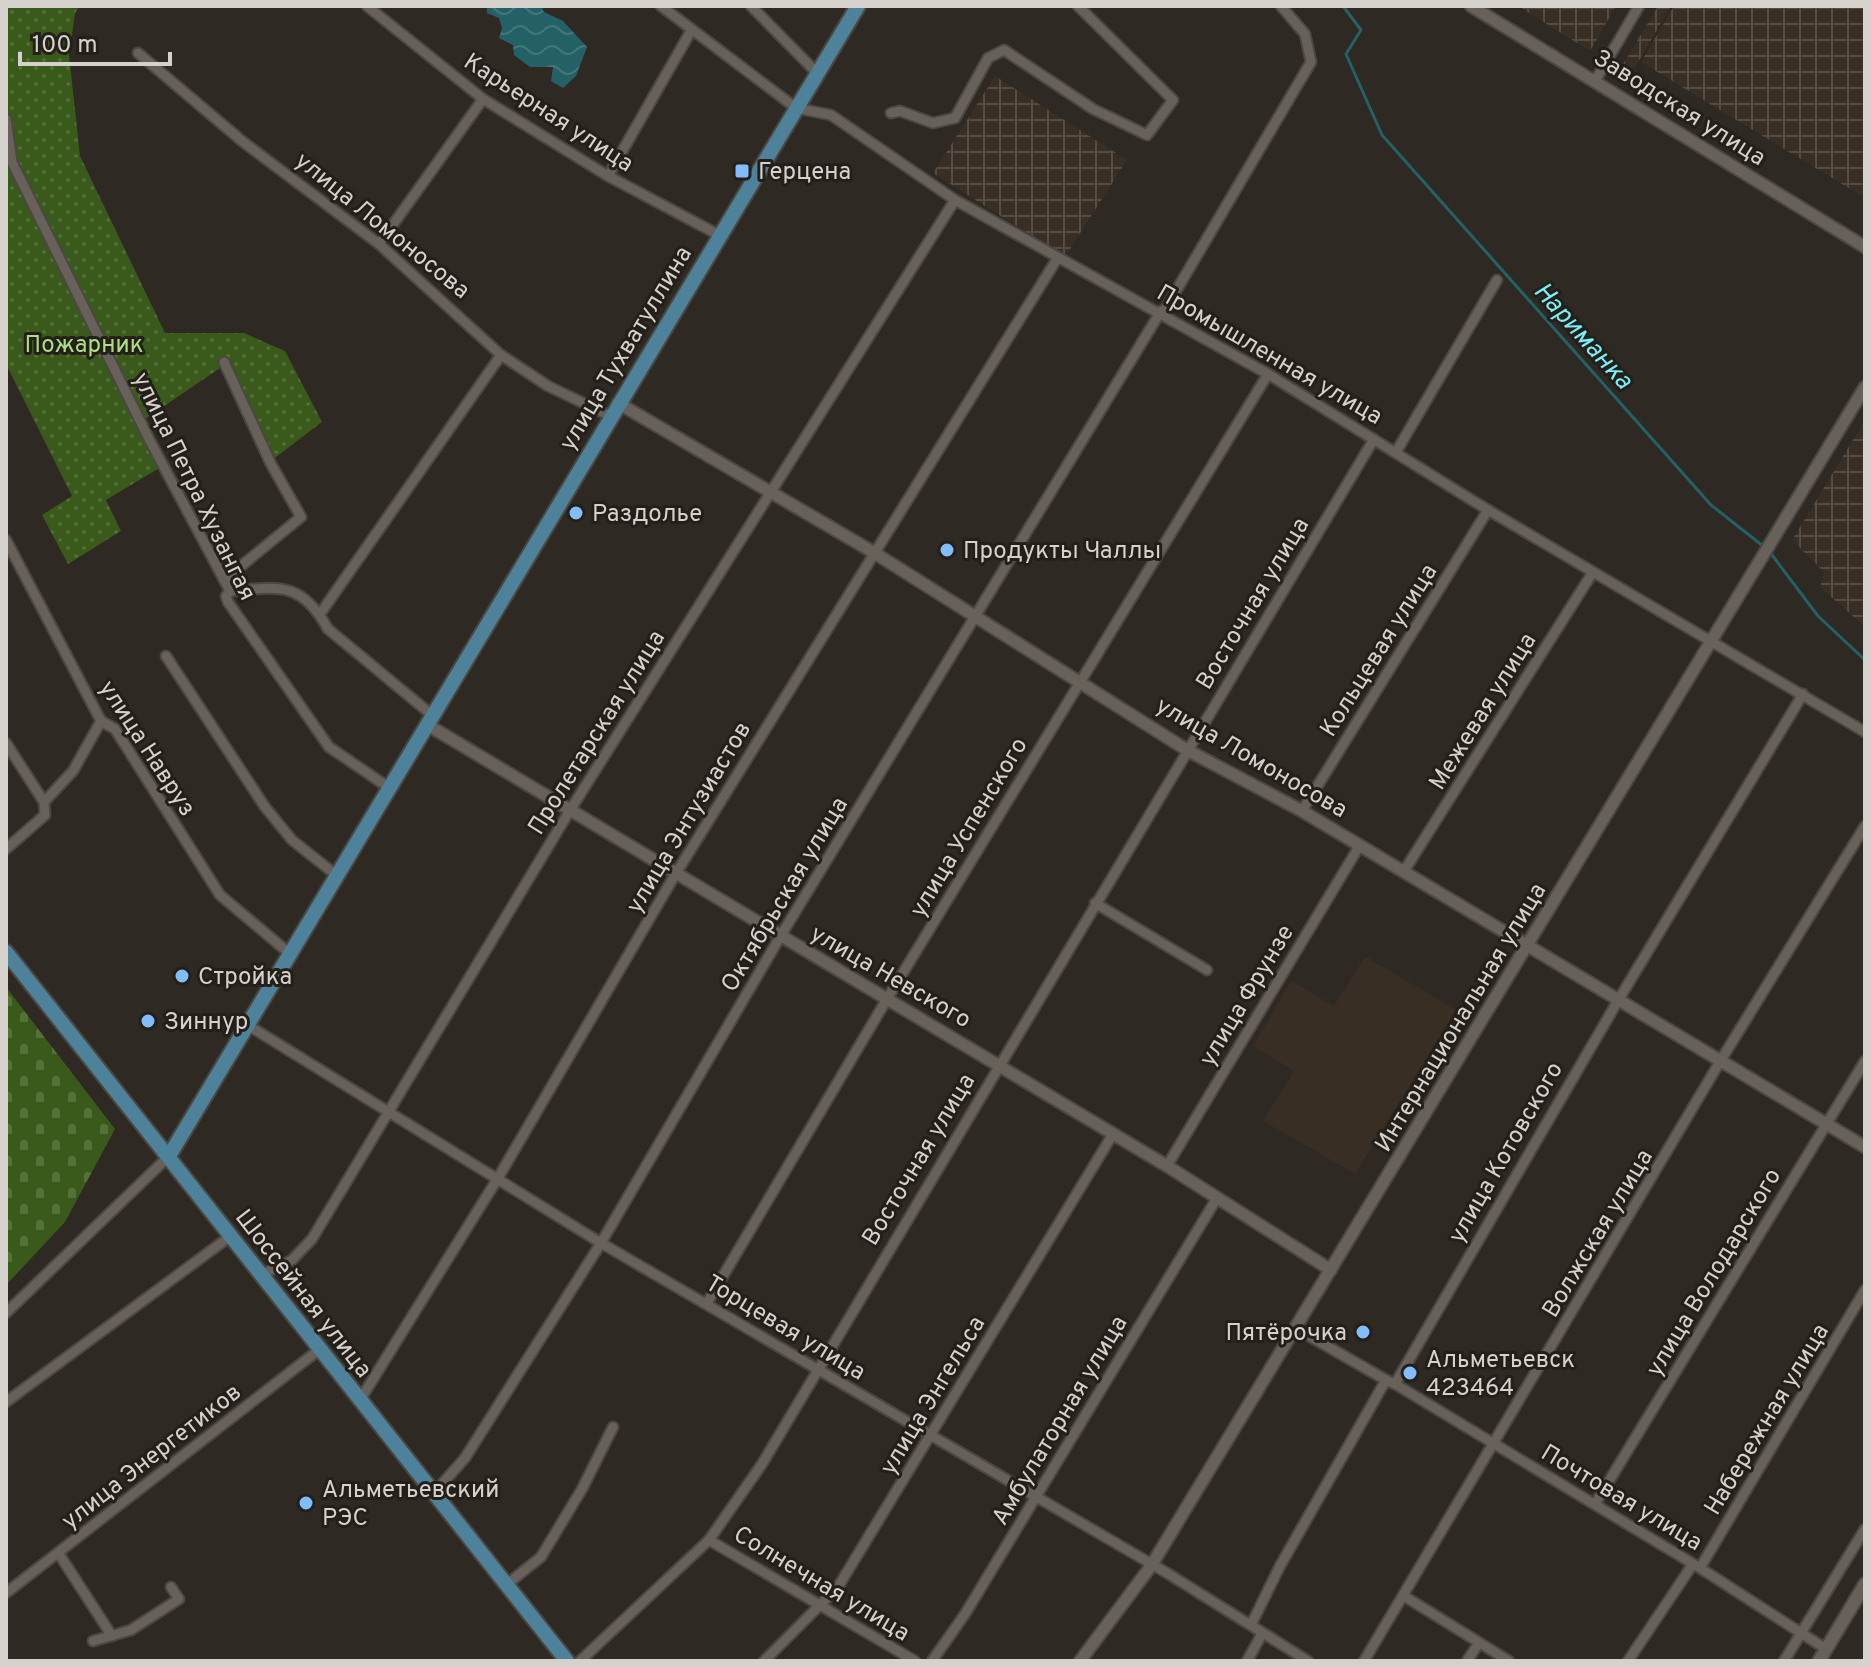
<svg xmlns="http://www.w3.org/2000/svg" width="1871" height="1667" viewBox="0 0 1871 1667" font-family="Overpass,sans-serif">
	<style>
		.built { fill: #382e23 }
		.industrial { fill: url(#industrial-grid) }
		.green { fill: url(#green-dots) }
		.cemetery { fill: url(#cemetery-stones) }
		.water { fill: url(#water-waves) }
		.lines { fill: none; stroke-linecap: round; stroke-linejoin: round }
		.stream { stroke: #246166; stroke-width: 3 }
		.minor-casing { stroke: #4b4742; stroke-width: 13 }
		.tertiary-casing { stroke: #4b4742; stroke-width: 15 }
		.secondary-casing { stroke: #4b4742; stroke-width: 16 }
		.primary-casing { stroke: #4b4742; stroke-width: 18 }
		.minor { stroke: #67615a; stroke-width: 9 }
		.tertiary { stroke: #67615a; stroke-width: 11 }
		.secondary { stroke: #67615a; stroke-width: 12 }
		.primary { stroke: #4e829b; stroke-width: 14 }
		.poi-dot { fill: #81bdfa; stroke: #241f19; stroke-width: 3 }
		.labels { text-anchor: middle; stroke-width: 6; stroke-linejoin: round; paint-order: stroke }
		.street-label { font-size: 24px; fill: #d5d1cd; stroke: #241f19 }
		.poi-label { font-size: 24px; fill: #d5d1cd; stroke: #241f19; text-anchor: start }
		.park-label { font-size: 24px; fill: #abdf82; stroke: #241f19 }
		.water-label { font-size: 26px; font-style: italic; fill: #7aeff9; stroke: #241f19 }
	</style>
	<defs>
		<pattern id="industrial-grid" width="8" height="8" patternUnits="userSpaceOnUse" patternTransform="scale(2)"><rect width="8" height="8" fill="#382e23"/><path d="M0 4h8M4 0v8" fill="none" stroke="#544b42"/></pattern>
		<pattern id="green-dots" width="8" height="8" patternUnits="userSpaceOnUse" patternTransform="scale(2)"><rect width="8" height="8" fill="#395a1a"/><path d="M2 2h.1M6 6h.1" fill="none" stroke="#55713a" stroke-width="1.8" stroke-linecap="round"/></pattern>
		<pattern id="cemetery-stones" width="16" height="16" patternUnits="userSpaceOnUse" patternTransform="scale(2)"><rect width="16" height="16" fill="#395a1a"/><path d="M2 7V4a2 2 0 0 1 4 0v3zM10 15v-3a2 2 0 0 1 4 0v3z" fill="#55713a"/></pattern>
		<pattern id="water-waves" width="16" height="10" patternUnits="userSpaceOnUse" patternTransform="scale(2)"><rect width="16" height="10" fill="#246166"/><path d="M0 5q4-4 8 0t8 0" fill="none" stroke="#43777b"/></pattern>
	</defs>
	<rect width="100%" height="100%" fill="#2e2923"/>
	<!-- built -->
	<polygon class="built" points="1365,956 1456,1010 1355,1174 1263,1121 1294,1071 1253,1046 1291,981 1334,1006"/>
	<!-- industrial -->
	<g class="industrial">
		<polygon points="1518,6 1616,6 1590,51"/>
		<polygon points="1658,6 1671,6 1634,69 1623,64"/>
		<polygon points="1674,6 1865,6 1865,198 1641,62"/>
		<polygon points="995,76 1127,160 1065,257 933,173"/>
		<polygon points="1865,420 1865,627 1820,587 1824,572 1792,540"/>
	</g>
	<!-- green -->
	<polygon class="green" points="6,6 80,6 75,13 69,55 80,156 165,333 244,333 285,351 322,422 272,460 223,366 139,423 161,467 106,500 121,531 68,564 42,515 72,496 6,364"/>
	<!-- cemetery -->
	<polygon class="cemetery" points="6,987 115,1129 65,1222 6,1285"/>
	<!-- water -->
	<polygon class="water" points="487,6 541,6 544,12 563,21 587,47 576,76 563,88 551,81 553,67 530,67 514,55 513,45 499,38 502,28 499,18 487,13"/>
	<g class="lines">
		<!-- stream -->
		<g class="stream">
			<polyline points="1343,6 1361,30 1346,54 1382,135 1711,505 1763,546"/>
			<polyline points="1769,551 1818,616 1865,660"/>
		</g>
		<defs>
			<g id="minor">
				<polyline points="367,6 483,99 608,176 719,235"/>
				<polyline points="661,6 796,108 831,115 955,200 1268,374 1488,510 1865,732"/>
				<polyline points="751,6 817,73"/>
				<polyline points="138,53 242,141 379,244 501,355 548,386 610,416"/>
				<polyline points="1595,81 1639,6"/>
				<polyline points="891,113 900,111 933,123 955,118 988,58 1004,50 1093,109 1147,135 1173,100 1078,6"/>
				<polyline points="6,119 12,162 149,439 230,591 226,596 228,602 329,747 388,787"/>
				<polyline points="608,176 691,31"/>
				<polyline points="379,244 483,99"/>
				<polyline points="1163,313 1311,62 1305,34 1281,6"/>
				<polyline points="224,362 271,464 301,517 224,580"/>
				<polyline points="1396,452 1497,280"/>
				<polyline points="6,540 101,721 115,729 220,895 289,953"/>
				<path d="M 230,591 C 278,587 301,580 328,629 L 432,715"/>
				<polyline points="320,614 501,355"/>
				<polyline points="166,656 265,807 292,840 336,875"/>
				<polyline points="6,743 44,802"/>
				<polyline points="1302,811 1488,510"/>
				<polyline points="6,849 45,815 44,802 73,771 101,721"/>
				<polyline points="1404,871 1593,572"/>
				<polyline points="1095,903 1207,970"/>
				<polyline points="246,1024 601,1243 1167,1573 1308,1661"/>
				<polyline points="1167,1166 1360,845"/>
				<polyline points="263,1274 292,1260 312,1239 569,812 955,200"/>
				<polyline points="707,1303 887,999 1268,374"/>
				<polyline points="6,1313 169,1156"/>
				<polyline points="1297,1329 1386,1380"/>
				<polyline points="1395,1384 1700,1568 1826,1649"/>
				<polyline points="360,1400 498,1178 675,875 1057,259"/>
				<polyline points="6,1402 232,1235"/>
				<polyline points="434,1493 465,1458 601,1243 780,937 1161,311"/>
				<polyline points="1595,1504 1865,1061"/>
				<polyline points="709,1540 915,1661"/>
				<polyline points="59,1554 112,1636"/>
				<polyline points="1700,1568 1865,1290"/>
				<polyline points="506,1585 541,1557 582,1489 613,1427"/>
				<polyline points="6,1593 320,1349"/>
				<polyline points="1404,1596 1509,1661"/>
				<polyline points="1251,1625 1280,1566 1386,1380 1395,1384 1619,999 1803,694"/>
				<polyline points="93,1641 131,1630 179,1599 171,1587"/>
				<polyline points="580,1661 709,1540 762,1464 1374,439"/>
				<polyline points="764,1661 838,1587 1113,1134"/>
				<polyline points="932,1661 965,1614 1217,1198"/>
				<polyline points="1247,1661 1262,1634"/>
				<polyline points="1364,1661 1721,1060 1865,826"/>
				<polyline points="1467,1661 1479,1643"/>
				<polyline points="1628,1661 1693,1564"/>
				<polyline points="1784,1661 1865,1529"/>
			</g>
			<g id="tertiary">
				<polyline points="1471,6 1865,247"/>
				<polyline points="618,403 873,552 1187,750 1302,811 1865,1147"/>
				<polyline points="426,724 1167,1166 1331,1270"/>
				<polyline points="1080,1661 1151,1566 1865,387"/>
			</g>
			<polyline id="secondary" points="1819,1661 1865,1584"/>
			<g id="primary">
				<polyline points="6,952 567,1661"/>
				<polyline points="169,1156 858,6"/>
			</g>
		</defs>
		<!-- minor casing -->
		<use href="#minor" class="minor-casing"/>
		<!-- tertiary casing -->
		<use href="#tertiary" class="tertiary-casing"/>
		<!-- secondary casing -->
		<use href="#secondary" class="secondary-casing"/>
		<!-- primary casing -->
		<use href="#primary" class="primary-casing"/>
		<!-- minor -->
		<use href="#minor" class="minor"/>
		<!-- tertiary -->
		<use href="#tertiary" class="tertiary"/>
		<!-- secondary -->
		<use href="#secondary" class="secondary"/>
		<!-- primary -->
		<use href="#primary" class="primary"/>
	</g>
	<!-- markers -->
	<g class="poi-dot">
		<rect x="734" y="163" width="16" height="16" rx="4"/>
		<circle cx="576" cy="513" r="8"/>
		<circle cx="947" cy="550" r="8"/>
		<circle cx="182" cy="976" r="8"/>
		<circle cx="148" cy="1021" r="8"/>
		<circle cx="1363" cy="1332" r="8"/>
		<circle cx="1410" cy="1373" r="8"/>
		<circle cx="306" cy="1503" r="8"/>
	</g>
	<g class="labels">
		<!-- street labels -->
		<g class="street-label">
			<text transform="translate(1680 107) rotate(32)" y="8">Заводская улица</text>
			<text transform="translate(549 112) rotate(33)" y="8">Карьерная улица</text>
			<text transform="translate(383 225) rotate(39)" y="8">улица Ломоносова</text>
			<text transform="translate(625 348) rotate(-59)" y="8">улица Тухватуллина</text>
			<text transform="translate(1270 354) rotate(30)" y="8">Промышленная улица</text>
			<text transform="translate(195 486) rotate(64)" y="8">улица Петра Хузангая</text>
			<text transform="translate(1252 603) rotate(-59)" y="8">Восточная улица</text>
			<text transform="translate(1378 650) rotate(-58)" y="8">Кольцевая улица</text>
			<text transform="translate(1482 711) rotate(-58)" y="8">Межевая улица</text>
			<text transform="translate(596 732) rotate(-58)" y="8">Пролетарская улица</text>
			<text transform="translate(148 748) rotate(57)" y="8">улица Навруз</text>
			<text transform="translate(1252 757) rotate(30)" y="8">улица Ломоносова</text>
			<text transform="translate(688 817) rotate(-59)" y="8">улица Энтузиастов</text>
			<text transform="translate(968 827) rotate(-59)" y="8">улица Успенского</text>
			<text transform="translate(784 894) rotate(-59)" y="8">Октябрьская улица</text>
			<text transform="translate(891 976) rotate(30)" y="8">улица Невского</text>
			<text transform="translate(1246 995) rotate(-59)" y="8">улица Фрунзе</text>
			<text transform="translate(1460 1017) rotate(-59)" y="8">Интернациональная улица</text>
			<text transform="translate(1505 1152) rotate(-60)" y="8">улица Котовского</text>
			<text transform="translate(918 1159) rotate(-59)" y="8">Восточная улица</text>
			<text transform="translate(1597 1233) rotate(-59)" y="8">Волжская улица</text>
			<text transform="translate(1713 1272) rotate(-59)" y="8">улица Володарского</text>
			<text transform="translate(304 1293) rotate(52)" y="8">Шоссейная улица</text>
			<text transform="translate(786 1327) rotate(31)" y="8">Торцевая улица</text>
			<text transform="translate(932 1395) rotate(-59)" y="8">улица Энгельса</text>
			<text transform="translate(1766 1419) rotate(-59)" y="8">Набережная улица</text>
			<text transform="translate(1059 1420) rotate(-59)" y="8">Амбулаторная улица</text>
			<text transform="translate(151 1456) rotate(-38)" y="8">улица Энергетиков</text>
			<text transform="translate(1622 1497) rotate(31)" y="8">Почтовая улица</text>
			<text transform="translate(822 1583) rotate(31)" y="8">Солнечная улица</text>
		</g>
		<!-- poi labels -->
		<g class="poi-label">
			<text x="758" y="179">Герцена</text>
			<text x="592" y="521">Раздолье</text>
			<text x="963" y="558">Продукты Чаллы</text>
			<text x="198" y="984">Стройка</text>
			<text x="164" y="1029">Зиннур</text>
			<text x="1347" y="1340" text-anchor="end">Пятёрочка</text>
			<text x="1426" y="1367">Альметьевск<tspan x="1426" dy="28">423464</tspan></text>
			<text x="322" y="1497">Альметьевский<tspan x="322" dy="28">РЭС</tspan></text>
		</g>
		<!-- park labels -->
		<g class="park-label">
			<text x="84" y="352">Пожарник</text>
		</g>
		<!-- water labels -->
		<g class="water-label">
			<text transform="translate(1584 335) rotate(48)" y="9">Нариманка</text>
		</g>
	</g>
	<!-- border -->
	<rect width="1871" height="1667" fill="none" stroke="#d5d1cd" stroke-width="16"/>
	<!-- scale -->
	<path d="M20 52v12h150v-12" fill="none" stroke="#d5d1cd" stroke-width="4"/>
	<text x="32" y="52" font-size="24" fill="#d5d1cd" stroke="#241f19" stroke-width="6" paint-order="stroke">100 m</text>
</svg>
